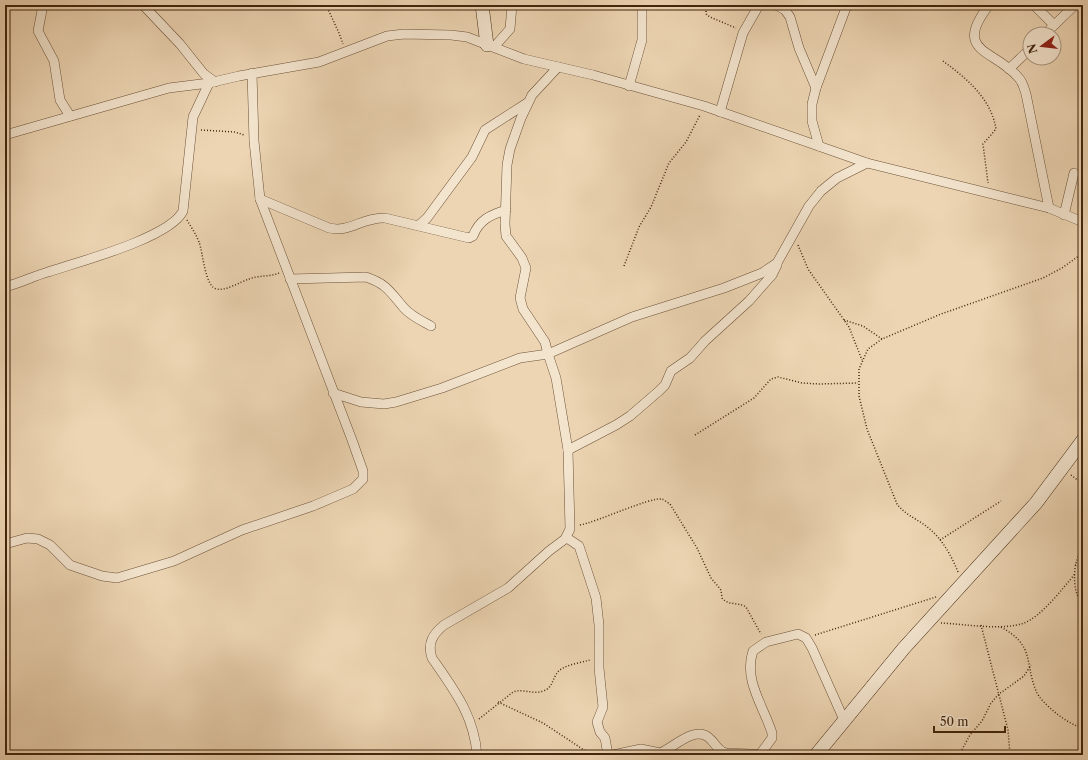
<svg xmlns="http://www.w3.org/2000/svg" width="1088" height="760" viewBox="0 0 1088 760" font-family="'Libre Caslon Text',serif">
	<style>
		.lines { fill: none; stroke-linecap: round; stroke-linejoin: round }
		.street-casing { stroke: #6c5136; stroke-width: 10 }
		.secondary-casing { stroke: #41250d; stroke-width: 14 }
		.path { stroke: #41250d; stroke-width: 1.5; stroke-dasharray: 1 2; stroke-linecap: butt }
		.street { stroke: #f3e4ce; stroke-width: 9 }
		.secondary { stroke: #f3e4ce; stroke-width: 13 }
	</style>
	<rect width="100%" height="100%" fill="#edd5b3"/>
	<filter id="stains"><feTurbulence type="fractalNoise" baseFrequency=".005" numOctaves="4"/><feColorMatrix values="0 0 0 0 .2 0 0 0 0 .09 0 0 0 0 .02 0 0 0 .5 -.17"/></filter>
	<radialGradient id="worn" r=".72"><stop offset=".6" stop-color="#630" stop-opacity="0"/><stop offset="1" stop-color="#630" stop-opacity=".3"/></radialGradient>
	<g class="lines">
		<defs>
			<g id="street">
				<polyline points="43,5 38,31 54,61 60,100 70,116"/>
				<polyline points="143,5 180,44 204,74 215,82"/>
				<polyline points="776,5 785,10 790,17 799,48 816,88"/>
				<path d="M 989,5 C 952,53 994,49 1018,77 C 1023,82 1024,88 1026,94 L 1049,208"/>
				<polyline points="1034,5 1054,25"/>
				<polyline points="1045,34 1075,5"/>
				<polyline points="494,47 510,29 512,5"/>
				<polyline points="1009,69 1030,49"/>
				<polyline points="629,86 642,40 642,5"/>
				<polyline points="720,112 743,33 759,5"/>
				<polyline points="5,135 169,88 209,83 239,76 319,62 387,36 404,34 451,35 467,37 524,59 593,75 704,106 867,163 1049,208 1083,222"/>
				<polyline points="819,146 812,121 812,104 816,88 847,5"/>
				<path d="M 260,199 L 329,228 C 350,233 362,217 385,218 L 469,238 L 473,236 C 479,220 490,215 506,210"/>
				<polyline points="1064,215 1074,173"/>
				<polyline points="419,225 427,218 472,157 485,130 527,103"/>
				<path d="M 290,279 L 366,277 C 387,284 390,292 404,308 C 411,316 422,321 431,326"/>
				<path d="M 5,287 C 20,283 34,276 48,272 C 78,262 170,238 183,211 L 193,117 L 209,83"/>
				<polyline points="333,393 361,402 384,404 396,402 442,388 520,358 548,354 632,317 724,288 762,273 777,263 809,206 821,191 837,178 867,163"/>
				<polyline points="568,450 616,425 630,416 659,391 665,385 671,371 690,358 705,341 749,301 772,275 777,265"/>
				<polyline points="567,538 579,546 596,598 599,625 599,668 603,707 597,722 600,732 605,738 608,755"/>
				<polyline points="5,544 27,538 38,539 50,545 70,565 102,576 117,578 174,561 242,530 313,506 353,489 363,479 363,471 352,440 260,199 254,141 252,73"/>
				<path d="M 761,753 L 772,738 L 772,733 C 764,707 743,680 753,651 L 766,642 L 798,634 L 806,638 L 812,648 L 844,720"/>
				<path d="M 477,755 C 474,715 454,690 432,658 C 427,643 433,634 444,625 L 508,588 L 549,551 L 565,539 L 570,529 L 568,450 L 556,378 L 548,354 L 545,342 L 523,309 L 520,298 L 526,268 L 522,258 L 506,236 L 505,224 L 507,165 L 510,149 L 521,118 L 532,95 L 558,67"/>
				<path d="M 613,755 L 641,749 L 660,753 C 673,748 694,726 708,737 C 716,743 717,751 726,753 L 774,755"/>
			</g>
			<g id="secondary">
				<polyline points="482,5 487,45"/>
				<polyline points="816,755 904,648 1036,503 1083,440"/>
			</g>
		</defs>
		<!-- street casing -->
		<use href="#street" class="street-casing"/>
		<!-- secondary casing -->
		<use href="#secondary" class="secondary-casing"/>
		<!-- path -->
		<g class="path">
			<polyline points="326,5 339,33 343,44"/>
			<polyline points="706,5 706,14 710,17 736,28"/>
			<polyline points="327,7 336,5"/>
			<path d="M 943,61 C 966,78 991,98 996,129 L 983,144 L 988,183"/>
			<polyline points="201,130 235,132 244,135"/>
			<polyline points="1078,197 1083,195"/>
			<path d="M 187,220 C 191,227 196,234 199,242 C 203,252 205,288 217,289 C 226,291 240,282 249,279 C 259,275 270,277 279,273"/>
			<polyline points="798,245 808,269 849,327 862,360"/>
			<polyline points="624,266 639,227 651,207 669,163 686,142 700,115"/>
			<polyline points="844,320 863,326 882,339"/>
			<polyline points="695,435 754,398 771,379 778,377 802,383 819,384 858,383"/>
			<polyline points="1071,475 1080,482 1083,490"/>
			<path d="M 580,525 C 597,522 650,497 662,499 C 664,500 667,502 670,504 L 697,548 L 711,578 L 721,590 L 722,598 C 729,606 739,602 746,607 L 761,634"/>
			<polyline points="940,540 1001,501"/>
			<path d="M 1083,549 C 1081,553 1078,556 1077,560 C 1073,571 1073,596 1083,603"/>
			<polyline points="1075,565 1083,568"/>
			<path d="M 958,572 C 951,555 942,538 926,526 C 917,519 904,514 897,504 L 867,429 L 859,396 L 859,369 L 868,349 L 882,339 L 941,314 L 1043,278 L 1062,268 L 1083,253"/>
			<path d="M 941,623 C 965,624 1003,631 1024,623 C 1042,616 1062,589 1075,574"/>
			<polyline points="981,625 1008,730 1010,755"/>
			<path d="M 1001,627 C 1035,646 1024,660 1036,691 C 1041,703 1070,727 1083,727"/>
			<polyline points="815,635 936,597"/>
			<polyline points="498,702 543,723 587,752 599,755"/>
			<path d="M 479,719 L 513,692 C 523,688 533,695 543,691 C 554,688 552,676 560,670 C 568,664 580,663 590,660"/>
			<polyline points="959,755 970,735 982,721 991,703 999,694 1024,676 1031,665"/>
		</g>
		<!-- street -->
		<use href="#street" class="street"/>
		<!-- secondary -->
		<use href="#secondary" class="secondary"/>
	</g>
	<!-- margin -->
	<rect width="1088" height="760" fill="none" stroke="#edd5b3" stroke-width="20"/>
	<rect x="6" y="6" width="1076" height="748" fill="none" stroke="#41250d" stroke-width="2"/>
	<rect x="10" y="10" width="1068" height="740" fill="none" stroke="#41250d"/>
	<!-- north arrow -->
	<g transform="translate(1042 46) rotate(255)"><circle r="19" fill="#f3e4ce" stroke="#ac9881"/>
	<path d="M0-3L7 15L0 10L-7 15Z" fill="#8f2418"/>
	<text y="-6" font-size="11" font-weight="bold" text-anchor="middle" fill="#41250d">N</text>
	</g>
	<!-- scale -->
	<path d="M934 726v6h71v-6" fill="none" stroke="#41250d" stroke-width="2"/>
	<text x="940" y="726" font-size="12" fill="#41250d" stroke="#f3e4ce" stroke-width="3" paint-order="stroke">50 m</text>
	<rect width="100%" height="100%" filter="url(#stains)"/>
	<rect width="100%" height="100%" fill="url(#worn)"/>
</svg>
